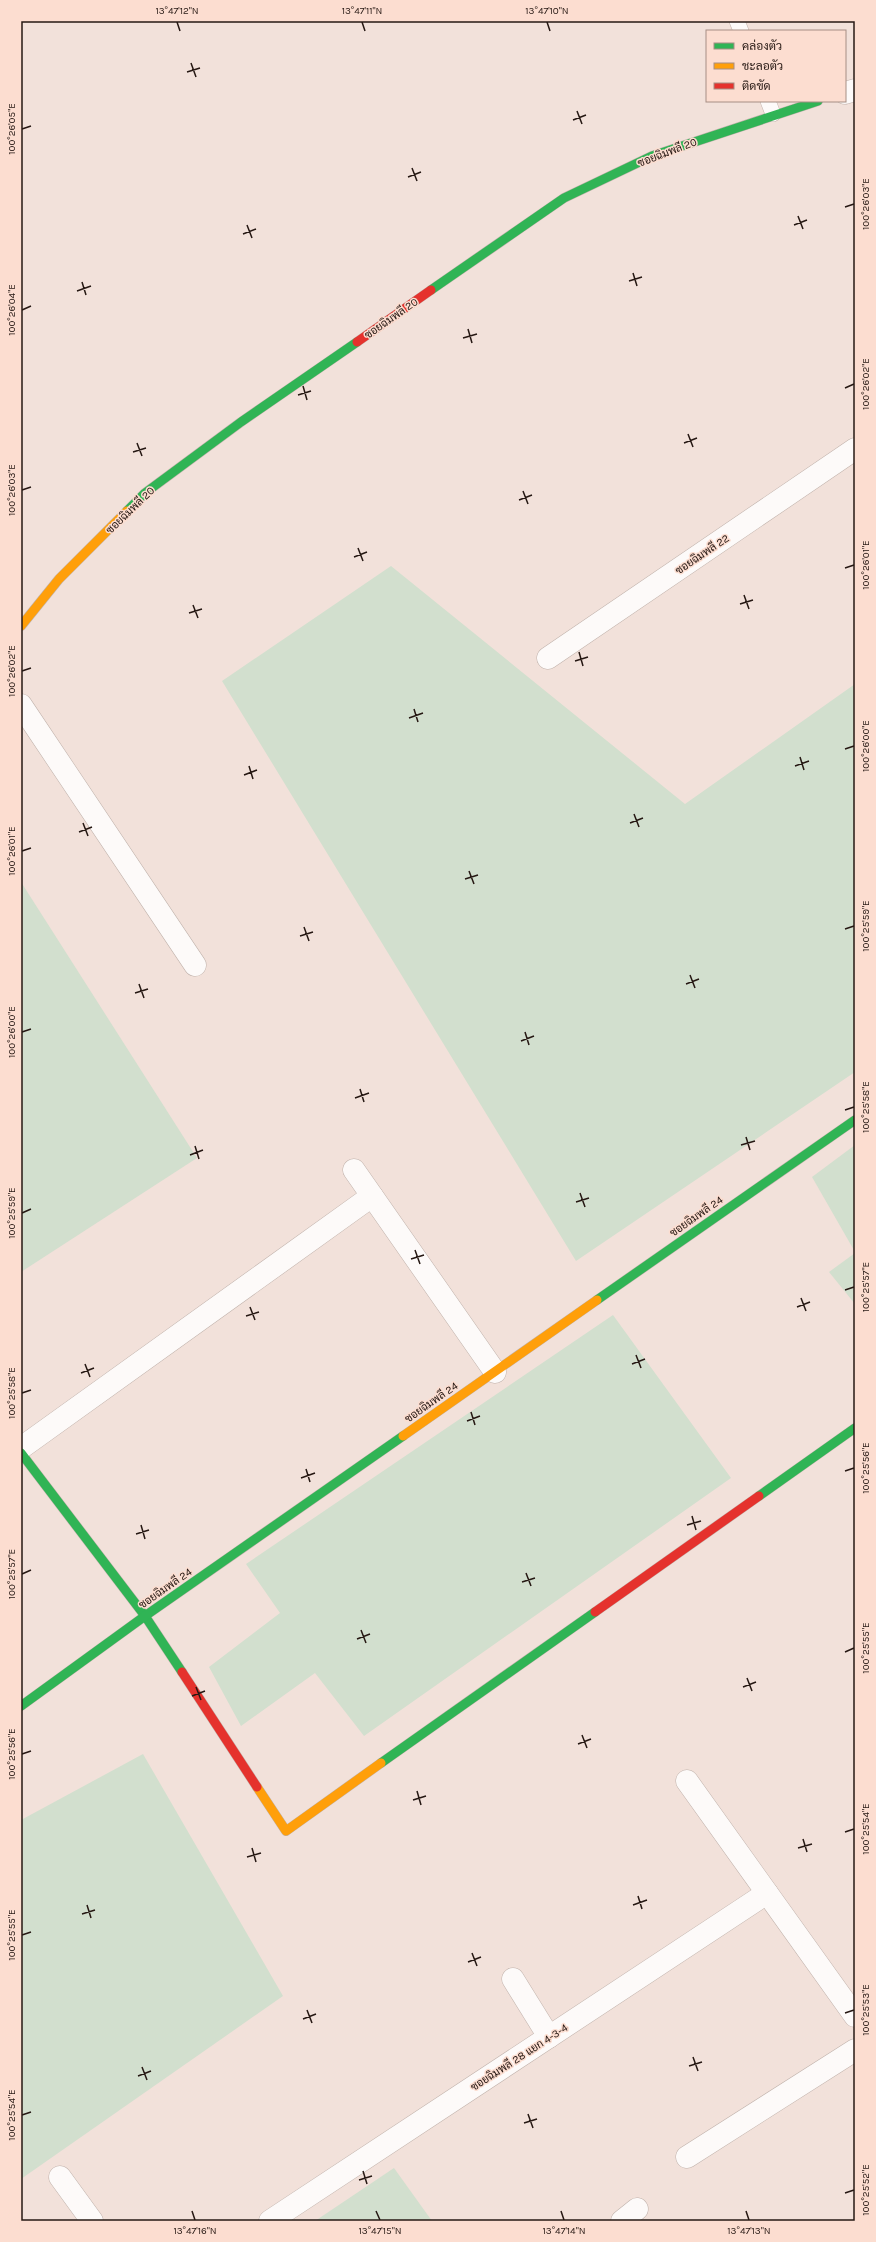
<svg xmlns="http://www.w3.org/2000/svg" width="876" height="2242" viewBox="0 0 876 2242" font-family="Karla,Sarabun,sans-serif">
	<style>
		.green { fill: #d2dfce }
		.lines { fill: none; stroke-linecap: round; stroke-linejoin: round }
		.lane-casing { stroke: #c0b2ab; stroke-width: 16 }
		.street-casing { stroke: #c0b2ab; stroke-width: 23 }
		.fast-casing { stroke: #c0b2ab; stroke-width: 10 }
		.slow-casing { stroke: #c0b2ab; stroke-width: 10 }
		.jam-casing { stroke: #c0b2ab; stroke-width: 10 }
		.lane { stroke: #fdfaf9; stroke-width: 15 }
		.street { stroke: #fdfaf9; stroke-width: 22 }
		.fast { stroke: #30b455; stroke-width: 9 }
		.slow { stroke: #ff9f0a; stroke-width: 9 }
		.jam { stroke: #e5322d; stroke-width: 9 }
		.ticks { fill: none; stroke: #261813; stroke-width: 1.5 }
		.labels { text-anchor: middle; stroke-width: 3; stroke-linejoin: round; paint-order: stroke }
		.street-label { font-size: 11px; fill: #261813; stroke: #fcddd0 }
		.neatline { fill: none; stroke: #261813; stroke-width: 1.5 }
		.ticks-label { font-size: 10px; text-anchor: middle; fill: #261813 }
	</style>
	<rect width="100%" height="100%" fill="#f2e1da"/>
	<!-- green -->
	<g class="green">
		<polygon points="391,566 685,804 855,684 855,1072 576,1261 222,681"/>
		<polygon points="21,882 197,1158 21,1272"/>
		<polygon points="855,1145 855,1252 812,1177"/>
		<polygon points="855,1253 855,1304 829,1272"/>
		<polygon points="613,1315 731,1478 364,1736 315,1673 241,1726 209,1667 280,1613 246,1564"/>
		<polygon points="143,1754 283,1996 21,2179 21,1820"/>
		<polygon points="394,2168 432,2221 315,2221"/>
	</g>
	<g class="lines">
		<defs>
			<g id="lane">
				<polyline points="737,21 741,31"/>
				<polyline points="768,101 773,114"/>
			</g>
			<g id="street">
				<polyline points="845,93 855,90"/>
				<polyline points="548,658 855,449"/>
				<polyline points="21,705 195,965"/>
				<polyline points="354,1170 495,1372"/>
				<polyline points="21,1448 372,1196"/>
				<polyline points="687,1781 855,2016"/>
				<polyline points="513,1979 549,2037"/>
				<polyline points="687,2157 855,2050"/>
				<polyline points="60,2177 92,2221"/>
				<polyline points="270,2221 767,1893"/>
				<polyline points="622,2221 637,2209"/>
			</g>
			<g id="fast">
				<polyline points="431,290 564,198 652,156 818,101"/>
				<polyline points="127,511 145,493 241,422 357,342"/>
				<polyline points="597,1300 855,1120"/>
				<polyline points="21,1453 145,1616 182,1672"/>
				<polyline points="759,1496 855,1428"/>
				<polyline points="21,1706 145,1616 403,1436"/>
				<polyline points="381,1763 595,1612"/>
			</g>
			<g id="slow">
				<polyline points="21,626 59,579 127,511"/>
				<polyline points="403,1436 597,1300"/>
				<polyline points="257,1787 286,1831 381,1763"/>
			</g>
			<g id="jam">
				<polyline points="357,342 431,290"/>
				<polyline points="595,1612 759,1496"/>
				<polyline points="182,1672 257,1787"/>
			</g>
		</defs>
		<!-- lane casing -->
		<use href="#lane" class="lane-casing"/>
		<!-- street casing -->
		<use href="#street" class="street-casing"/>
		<!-- fast casing -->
		<use href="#fast" class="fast-casing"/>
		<!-- slow casing -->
		<use href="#slow" class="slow-casing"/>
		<!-- jam casing -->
		<use href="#jam" class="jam-casing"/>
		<!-- lane -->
		<use href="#lane" class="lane"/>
		<!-- street -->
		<use href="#street" class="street"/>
		<!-- fast -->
		<use href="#fast" class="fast"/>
		<!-- slow -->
		<use href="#slow" class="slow"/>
		<!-- jam -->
		<use href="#jam" class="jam"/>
	</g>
	<!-- ticks -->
	<path class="ticks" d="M 177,22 L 180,31M 362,22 L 365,31M 547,22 L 550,31M 191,63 L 196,77M 187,72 L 200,68M 577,111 L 582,124M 573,120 L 586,115M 22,129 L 31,126M 412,168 L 417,181M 408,177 L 421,172M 845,207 L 854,204M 798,216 L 803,229M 247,225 L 252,238M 794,225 L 807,220M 243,234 L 256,229M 633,273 L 637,286M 629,281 L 642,277M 82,282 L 86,295M 77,291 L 91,286M 22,310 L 31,306M 468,329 L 472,343M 463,338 L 477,334M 303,386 L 307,400M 845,388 L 854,384M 298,395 L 311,391M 688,434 L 693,447M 137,443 L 142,456M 684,443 L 697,438M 133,452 L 146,448M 22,490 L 31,487M 523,491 L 528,504M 519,500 L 532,495M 358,548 L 363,561M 354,557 L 367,552M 845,568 L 854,565M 744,595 L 749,609M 740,604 L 753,600M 193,605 L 198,618M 189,613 L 202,609M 579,652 L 583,666M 575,661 L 588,657M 22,671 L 31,668M 414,709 L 418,722M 409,718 L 423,713M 845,749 L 854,746M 800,757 L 804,770M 249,766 L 253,779M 795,766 L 809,761M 244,775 L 257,770M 634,814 L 639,827M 83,823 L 88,836M 630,823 L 643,818M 79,832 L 92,827M 22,851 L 31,848M 469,871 L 474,884M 465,879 L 478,875M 304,927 L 309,941M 845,929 L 854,926M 300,936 L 313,932M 690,975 L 695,988M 139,984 L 144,998M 686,984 L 699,979M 135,993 L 148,989M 22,1032 L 31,1029M 525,1032 L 529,1045M 521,1041 L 534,1036M 360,1089 L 364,1102M 355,1098 L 369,1093M 845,1110 L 854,1107M 746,1137 L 750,1150M 741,1145 L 755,1141M 195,1146 L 199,1159M 190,1155 L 203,1150M 580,1193 L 585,1207M 576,1202 L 589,1198M 22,1213 L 31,1209M 415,1250 L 420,1264M 411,1259 L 424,1255M 845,1290 L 854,1287M 801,1298 L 806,1311M 250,1307 L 255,1320M 797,1307 L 810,1302M 246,1316 L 259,1312M 636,1355 L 641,1368M 85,1364 L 90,1377M 632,1364 L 645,1359M 81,1373 L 94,1368M 22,1393 L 31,1390M 471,1412 L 475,1425M 467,1421 L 480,1416M 306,1469 L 310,1482M 845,1471 L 854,1468M 301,1478 L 315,1473M 692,1516 L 696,1530M 141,1525 L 145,1539M 687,1525 L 701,1521M 136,1534 L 149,1530M 526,1573 L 531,1586M 22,1574 L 31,1570M 522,1582 L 535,1578M 361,1630 L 366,1643M 357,1639 L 370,1634M 845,1652 L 854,1648M 747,1678 L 752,1691M 196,1687 L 201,1700M 743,1687 L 756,1682M 192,1696 L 205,1691M 582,1735 L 587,1748M 578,1744 L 591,1739M 22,1754 L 31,1751M 417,1791 L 421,1805M 413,1800 L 426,1796M 845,1832 L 854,1829M 803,1839 L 807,1852M 252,1848 L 256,1862M 798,1848 L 812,1844M 247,1857 L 261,1853M 638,1896 L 642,1909M 87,1905 L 91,1918M 633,1905 L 647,1900M 82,1914 L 95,1910M 22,1935 L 31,1932M 472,1953 L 477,1966M 468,1962 L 481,1957M 307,2010 L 312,2023M 845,2013 L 854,2010M 303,2019 L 316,2014M 693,2057 L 698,2071M 689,2066 L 702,2062M 142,2067 L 147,2080M 138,2076 L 151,2071M 528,2114 L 533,2128M 22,2115 L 31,2112M 524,2123 L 537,2119M 363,2171 L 367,2184M 359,2180 L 372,2176M 845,2193 L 854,2190M 192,2211 L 195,2220M 376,2211 L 380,2220M 561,2211 L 564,2220M 746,2211 L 749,2220"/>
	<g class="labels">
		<!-- street labels -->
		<g class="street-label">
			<text transform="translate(667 152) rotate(-21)" y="4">ซอยฉิมพลี 20</text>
			<text transform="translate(391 318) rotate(-35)" y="4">ซอยฉิมพลี 20</text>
			<text transform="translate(130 510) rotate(-44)" y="4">ซอยฉิมพลี 20</text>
			<text transform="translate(702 554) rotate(-34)" y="4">ซอยฉิมพลี 22</text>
			<text transform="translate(696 1216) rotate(-35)" y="4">ซอยฉิมพลี 24</text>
			<text transform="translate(431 1402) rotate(-35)" y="4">ซอยฉิมพลี 24</text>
			<text transform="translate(165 1588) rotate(-35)" y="4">ซอยฉิมพลี 24</text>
			<text transform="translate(519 2057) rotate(-33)" y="4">ซอยฉิมพลี 28 แยก 4-3-4</text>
		</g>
	</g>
	<!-- border -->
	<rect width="876" height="2242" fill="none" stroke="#fcddd0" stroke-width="44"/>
	<!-- legend -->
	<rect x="706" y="30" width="140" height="72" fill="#fcddd0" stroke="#a68e84"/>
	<rect x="714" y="43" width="20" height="6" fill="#30b455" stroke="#a68e84"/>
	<text x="742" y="50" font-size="12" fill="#261813">คล่องตัว</text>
	<rect x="714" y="63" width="20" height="6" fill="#ff9f0a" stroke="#a68e84"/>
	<text x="742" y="70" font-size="12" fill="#261813">ชะลอตัว</text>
	<rect x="714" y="83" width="20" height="6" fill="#e5322d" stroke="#a68e84"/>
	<text x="742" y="90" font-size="12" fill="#261813">ติดขัด</text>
	<rect x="22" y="22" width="832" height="2198" class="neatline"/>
	<g class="ticks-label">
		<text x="177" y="14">13°47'12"N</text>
		<text x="362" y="14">13°47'11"N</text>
		<text x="547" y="14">13°47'10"N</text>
		<text transform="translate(11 129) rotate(-90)" y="4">100°26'05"E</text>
		<text transform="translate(865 204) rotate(-90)" y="4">100°26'03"E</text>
		<text transform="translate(11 310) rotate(-90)" y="4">100°26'04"E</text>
		<text transform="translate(865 384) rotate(-90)" y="4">100°26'02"E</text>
		<text transform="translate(11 490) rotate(-90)" y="4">100°26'03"E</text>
		<text transform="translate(865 565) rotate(-90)" y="4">100°26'01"E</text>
		<text transform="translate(11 671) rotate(-90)" y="4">100°26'02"E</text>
		<text transform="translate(865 746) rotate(-90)" y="4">100°26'00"E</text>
		<text transform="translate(11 851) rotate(-90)" y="4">100°26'01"E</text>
		<text transform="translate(865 926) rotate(-90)" y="4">100°25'59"E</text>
		<text transform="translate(11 1032) rotate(-90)" y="4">100°26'00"E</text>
		<text transform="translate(865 1107) rotate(-90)" y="4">100°25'58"E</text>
		<text transform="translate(11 1213) rotate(-90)" y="4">100°25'59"E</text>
		<text transform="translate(865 1287) rotate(-90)" y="4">100°25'57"E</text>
		<text transform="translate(11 1393) rotate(-90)" y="4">100°25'58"E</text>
		<text transform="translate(865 1468) rotate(-90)" y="4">100°25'56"E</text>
		<text transform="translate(11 1574) rotate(-90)" y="4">100°25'57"E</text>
		<text transform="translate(865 1648) rotate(-90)" y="4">100°25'55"E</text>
		<text transform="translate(11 1754) rotate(-90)" y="4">100°25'56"E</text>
		<text transform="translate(865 1829) rotate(-90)" y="4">100°25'54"E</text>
		<text transform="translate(11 1935) rotate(-90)" y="4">100°25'55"E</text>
		<text transform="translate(865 2010) rotate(-90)" y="4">100°25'53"E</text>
		<text transform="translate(11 2115) rotate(-90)" y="4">100°25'54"E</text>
		<text transform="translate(865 2190) rotate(-90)" y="4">100°25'52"E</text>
		<text x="195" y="2234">13°47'16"N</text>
		<text x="380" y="2234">13°47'15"N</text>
		<text x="564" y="2234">13°47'14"N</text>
		<text x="749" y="2234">13°47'13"N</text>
	</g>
</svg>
